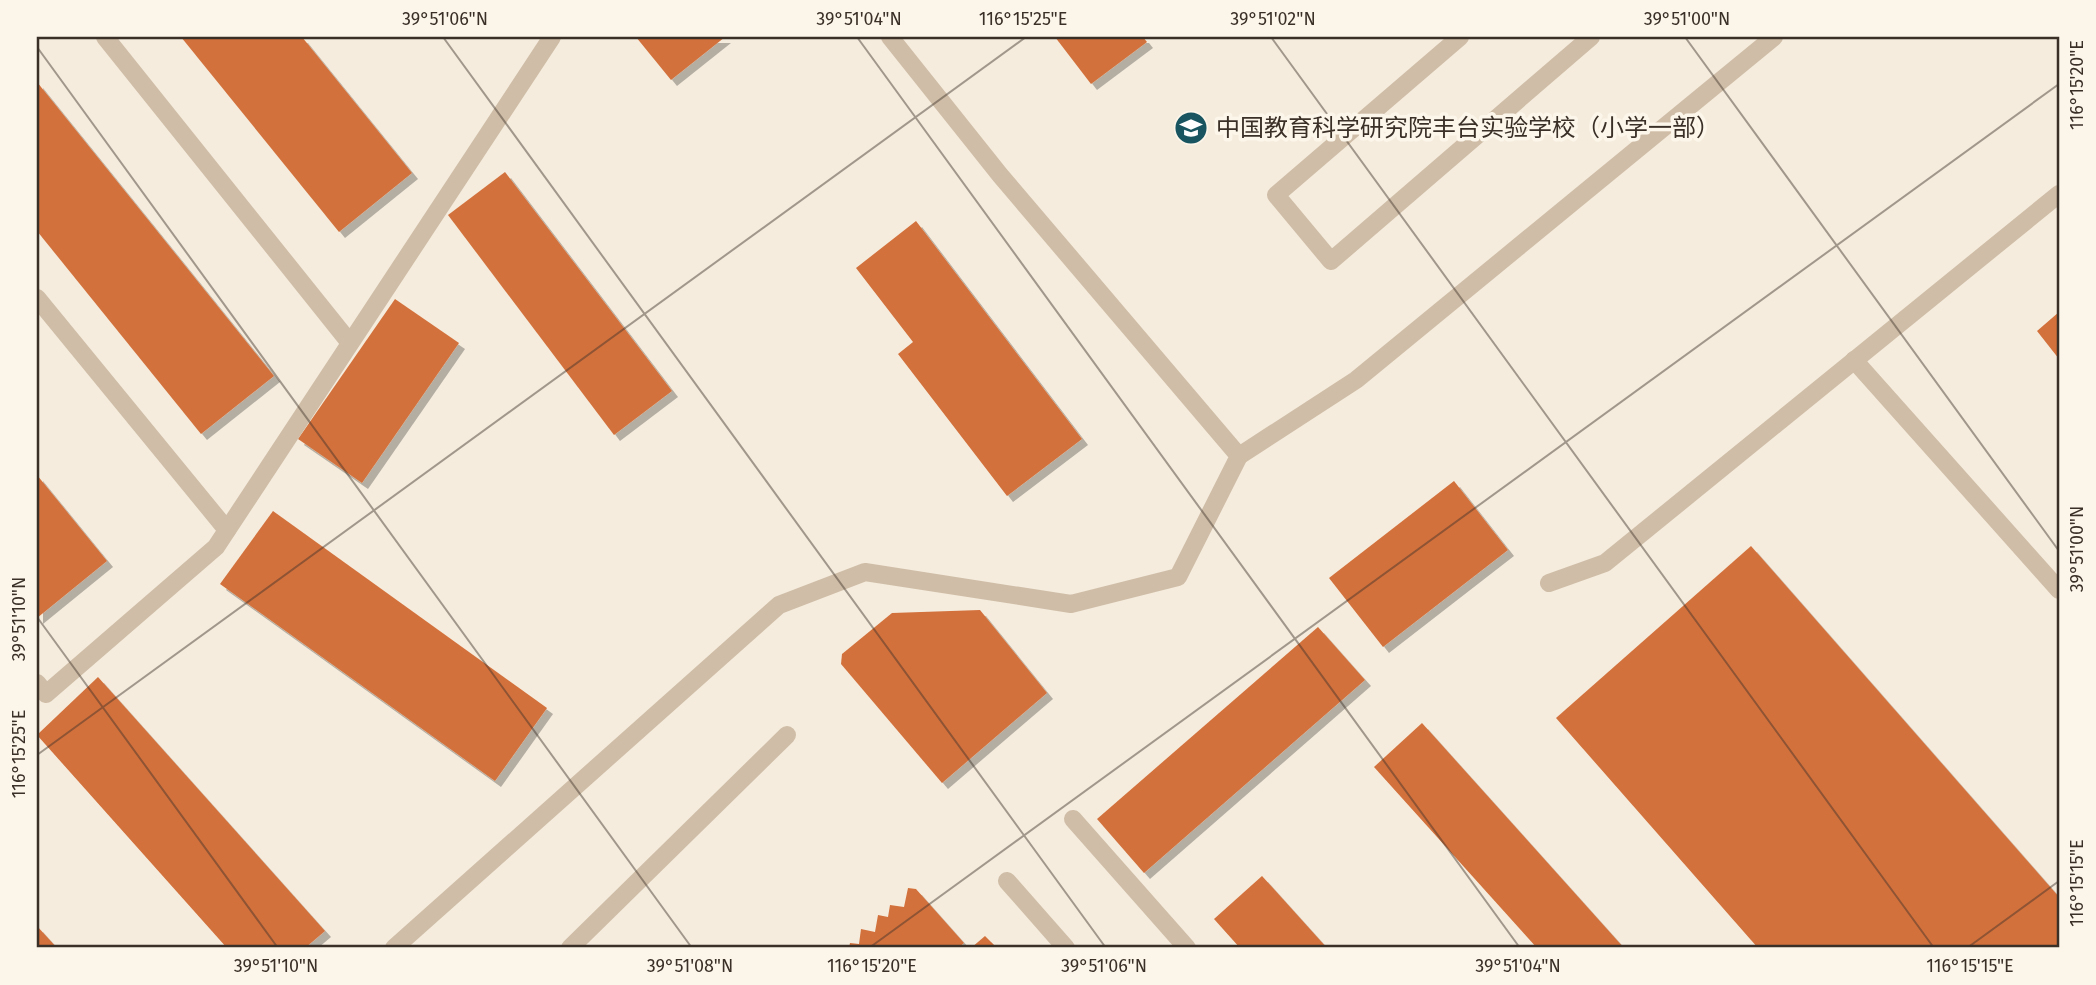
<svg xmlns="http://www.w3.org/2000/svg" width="2096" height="985" viewBox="0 0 2096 985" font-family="'Fira Sans','Noto Sans SC',sans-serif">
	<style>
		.building { fill: #d3713c; filter: url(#shadow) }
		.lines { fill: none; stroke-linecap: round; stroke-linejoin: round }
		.minor { stroke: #cfbda7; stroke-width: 18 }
		.ticks { fill: none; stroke: #3b3028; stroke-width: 2; stroke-opacity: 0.45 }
		.labels { text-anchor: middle; stroke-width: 7; stroke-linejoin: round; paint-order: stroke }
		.poi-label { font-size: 24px; fill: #3b3028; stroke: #fcf6ea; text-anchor: start }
		.neatline { fill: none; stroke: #3b3028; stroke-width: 2.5 }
		.ticks-label { font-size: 18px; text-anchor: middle; fill: #3b3028 }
	</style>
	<defs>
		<filter id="shadow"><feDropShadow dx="6" dy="6" stdDeviation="0" flood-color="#0004"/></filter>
	</defs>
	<rect width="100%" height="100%" fill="#f5ecdd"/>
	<!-- building -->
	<g class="building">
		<polygon points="181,37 302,37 412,173 339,232"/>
		<polygon points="636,37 725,37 671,80"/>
		<polygon points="1055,37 1143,37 1147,42 1091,84"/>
		<polygon points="37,82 274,376 201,434 37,231"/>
		<polygon points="505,172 672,391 614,435 448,215"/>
		<polygon points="916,221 1082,439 1007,496 898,354 913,342 856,268"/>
		<polygon points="395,299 459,343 362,483 298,439"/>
		<polygon points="2059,312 2059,359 2037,331"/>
		<polygon points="37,475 107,561 37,618"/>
		<polygon points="1454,481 1508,550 1383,647 1329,578"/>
		<polygon points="273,511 547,708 495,781 220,584"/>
		<polygon points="1751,546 2059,897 2059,948 1758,948 1556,718"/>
		<polygon points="980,610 1047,693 942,783 841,664 842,654 892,613"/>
		<polygon points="1318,627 1365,680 1144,873 1097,819"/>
		<polygon points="98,677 325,931 305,948 227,948 37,735"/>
		<polygon points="1422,723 1624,948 1537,948 1374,767"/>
		<polygon points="1262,876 1327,948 1240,948 1214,919"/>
		<polygon points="908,888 916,889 964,943 958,948 849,948 850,943 859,944 861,929 875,932 878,915 888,917 890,905 904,907"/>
		<polygon points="37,926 57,948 37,948"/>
		<polygon points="985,936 997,948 971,948"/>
	</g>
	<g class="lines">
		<!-- minor -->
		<g class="minor">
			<polyline points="105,37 350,343"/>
			<polyline points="1460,37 1276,195 1331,261 1591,37"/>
			<polyline points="37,298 227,530"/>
			<polyline points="1854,360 2059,590"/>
			<polyline points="1239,456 1356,380 1774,37"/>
			<polyline points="1549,583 1605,563 2059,194"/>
			<polyline points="37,683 46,694 216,547 552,37"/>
			<polyline points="1073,819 1187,948"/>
			<polyline points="1007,881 1066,948"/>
			<polyline points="394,948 779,605 865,572 1071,604 1178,577 1239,456 1000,175 890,37"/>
			<polyline points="570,948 787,735"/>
		</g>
	</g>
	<!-- ticks -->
	<path class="ticks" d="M 443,37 L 1106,948M 857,37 L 1520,948M 1271,37 L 1934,948M 1685,37 L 2059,551M 37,47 L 692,948M 37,617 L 278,948M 37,755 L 1026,37M 869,948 L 2059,84M 1967,948 L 2059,881"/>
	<!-- icons -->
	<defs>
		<symbol id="school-disc" viewBox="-11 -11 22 22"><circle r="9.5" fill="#185561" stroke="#fcf6ea"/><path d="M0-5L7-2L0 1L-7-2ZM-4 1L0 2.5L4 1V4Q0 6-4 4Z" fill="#fff"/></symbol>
	</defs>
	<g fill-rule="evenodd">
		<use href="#school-disc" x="1172" y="109" width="38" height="38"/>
	</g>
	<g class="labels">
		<!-- poi labels -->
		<g class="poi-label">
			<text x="1216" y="136">中国教育科学研究院丰台实验学校（小学一部）</text>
		</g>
	</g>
	<!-- border -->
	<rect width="2096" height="985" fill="none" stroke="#fcf6ea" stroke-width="77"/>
	<rect x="38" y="38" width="2020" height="908" class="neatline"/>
	<g class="ticks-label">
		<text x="445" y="25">39°51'06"N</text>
		<text x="859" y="25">39°51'04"N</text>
		<text x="1023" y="25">116°15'25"E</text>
		<text x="1273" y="25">39°51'02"N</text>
		<text x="1687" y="25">39°51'00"N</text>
		<text transform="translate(2077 85) rotate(-90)" y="6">116°15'20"E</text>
		<text transform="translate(2077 549) rotate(-90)" y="6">39°51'00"N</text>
		<text transform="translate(19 619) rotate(-90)" y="6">39°51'10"N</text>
		<text transform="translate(19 754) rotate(-90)" y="6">116°15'25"E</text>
		<text transform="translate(2077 883) rotate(-90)" y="6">116°15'15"E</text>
		<text x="276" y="972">39°51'10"N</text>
		<text x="690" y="972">39°51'08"N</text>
		<text x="872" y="972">116°15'20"E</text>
		<text x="1104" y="972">39°51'06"N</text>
		<text x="1518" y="972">39°51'04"N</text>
		<text x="1970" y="972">116°15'15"E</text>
	</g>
</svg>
